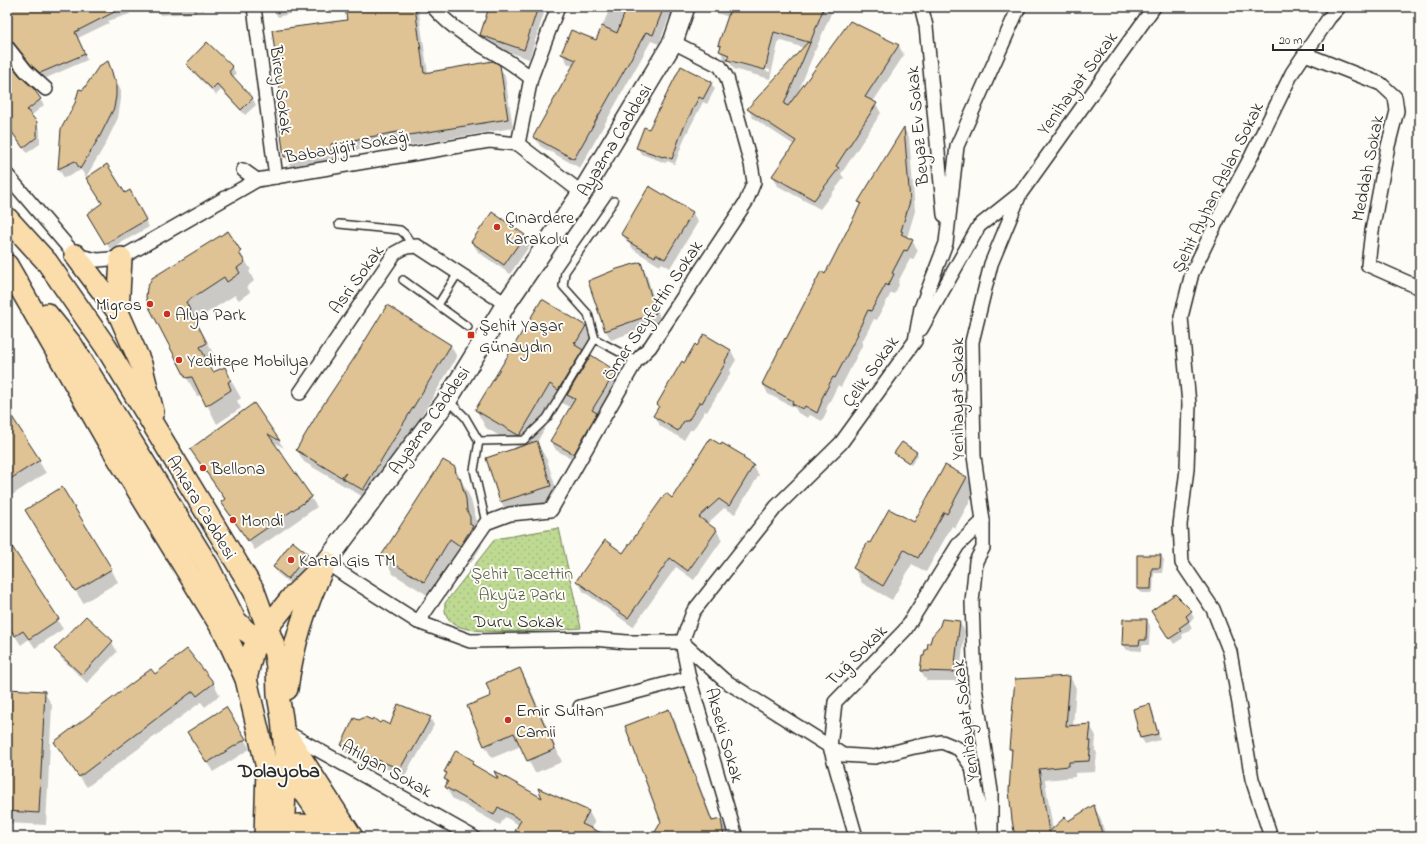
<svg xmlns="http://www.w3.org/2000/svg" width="1427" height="844" viewBox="0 0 1427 844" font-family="'Indie Flower',sans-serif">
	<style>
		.park { fill: url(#park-dots); stroke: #74825e }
		.shadow { fill: #0003; fill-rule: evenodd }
		.building { fill: #dfc394; stroke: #2b2b2b }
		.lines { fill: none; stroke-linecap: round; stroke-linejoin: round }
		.lane-casing { stroke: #2b2b2b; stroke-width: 10 }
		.street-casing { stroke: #2b2b2b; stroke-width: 16 }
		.secondary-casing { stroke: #2b2b2b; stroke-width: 22 }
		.primary-casing { stroke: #2b2b2b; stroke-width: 24 }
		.lane { stroke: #fdfcf7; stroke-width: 7 }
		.street { stroke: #fdfcf7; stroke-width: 13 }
		.secondary { stroke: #fdfcf7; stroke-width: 19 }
		.primary { stroke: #faddab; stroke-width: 21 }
		.poi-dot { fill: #c8321e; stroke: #fdfcf7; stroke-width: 1.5 }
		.labels { text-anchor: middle; stroke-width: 4; stroke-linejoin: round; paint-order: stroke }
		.street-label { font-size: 18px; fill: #2b2b2b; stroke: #fdfcf7 }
		.poi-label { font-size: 18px; fill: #2b2b2b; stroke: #fdfcf7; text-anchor: start }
		.park-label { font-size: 18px; fill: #575f4a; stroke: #fdfcf7 }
		.quarter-label { font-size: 20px; font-weight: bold; fill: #2b2b2b; stroke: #fdfcf7 }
	</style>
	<defs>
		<pattern id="park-dots" width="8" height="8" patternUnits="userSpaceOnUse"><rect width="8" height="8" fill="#bed991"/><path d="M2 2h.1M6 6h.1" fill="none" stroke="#a3ba7d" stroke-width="1.8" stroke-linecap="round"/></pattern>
	</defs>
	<rect width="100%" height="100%" fill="#fdfcf7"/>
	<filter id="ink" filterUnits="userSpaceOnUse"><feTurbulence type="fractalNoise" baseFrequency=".025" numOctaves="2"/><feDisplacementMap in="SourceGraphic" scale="8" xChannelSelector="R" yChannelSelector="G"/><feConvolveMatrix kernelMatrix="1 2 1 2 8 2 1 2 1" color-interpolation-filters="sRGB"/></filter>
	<g filter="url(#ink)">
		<!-- park -->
		<path class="park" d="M 559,528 L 581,628 C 557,630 472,637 454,624 C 446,618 444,612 445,603 L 495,539 Z"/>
		<!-- shadow -->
		<g class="shadow">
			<polygon points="7,7 127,7 130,14 108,21 109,23 78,38 87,60 44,79 29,62 7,26"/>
			<polygon points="157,7 205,7 204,11 197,10 196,13 160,15"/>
			<polygon points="272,7 314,7 278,17"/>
			<polygon points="346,7 418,7 428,73 499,66 505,76 513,128 410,145 407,141 336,154 336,160 290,166 285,156 282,98 348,21"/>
			<polygon points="490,7 546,7 529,59 486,44 481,35"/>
			<polygon points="607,7 675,7 670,18 669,17 659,44 651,41 580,168 540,146 535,137 573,66 568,64 562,54 596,41 610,8"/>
			<path d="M 707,7 L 831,7 L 832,11 L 815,51 L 813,51 L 814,53 L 797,95 L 851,22 L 899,46 L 904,55 L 873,102 L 876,104 L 881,113 L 841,174 L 844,178 L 820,209 L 778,186 L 773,176 L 794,145 L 753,118 L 748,109 L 804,48 L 779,40 L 770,79 L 734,69 L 729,61 L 725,60 L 720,51 L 721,49 L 719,45 L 729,17 L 710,11 ZM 732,60 L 770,70 L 770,72 L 732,62 Z"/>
			<polygon points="207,44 233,68 236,74 232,78 253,99 256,105 245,115 221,90 216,95 191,70 188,64"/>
			<polygon points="7,62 19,77 32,89 44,105 31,116 40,129 40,144 27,153 9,128 7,129"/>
			<polygon points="107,63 121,91 121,99 118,118 105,145 86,177 81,170 64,178 59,169 62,129"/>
			<polygon points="711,83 715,89 707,104 703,102 685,137 675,164 667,161 666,163 641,154 637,147 649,130"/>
			<polygon points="904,129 909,137 915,211 907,238 912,241 918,250 913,260 910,259 898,282 899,285 894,294 891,293 877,320 874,319 862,342 863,344 841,387 838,385 826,409 827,411 822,421 810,415 808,418 798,413 795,408 768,394 763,384 826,275 861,205 859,202"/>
			<polygon points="129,192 149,227 110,249 88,214 104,204"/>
			<polygon points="692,212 698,222 670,268 662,263 660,266 634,250 631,246 628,243 622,234"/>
			<polygon points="228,233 251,270 249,271 254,281 247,287 250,292 239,300 235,295 196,320 217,361 210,366 213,373 224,368 241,398 237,401 241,408 217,424 202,395 197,396 187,378 147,293"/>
			<polygon points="525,236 530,245 510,274 478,252 472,242"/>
			<polygon points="641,263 646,273 661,322 611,340 606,331 589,281"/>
			<polygon points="585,326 596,345 587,360 588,362 615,372 621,381 579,463 556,450 551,441 571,408 560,402 537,442 547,460 561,504 511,520 501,502 487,458 520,448 486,428 476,410"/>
			<polygon points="451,346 457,357 370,501 350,489 349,487 348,488 304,462 297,450"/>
			<polygon points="731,351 736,360 730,370 731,372 707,412 705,411 693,430 690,430 684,440 660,426 655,416 660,407 658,404 685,364"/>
			<polygon points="7,410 46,473 12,495 7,487"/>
			<polygon points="263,432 279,441 284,448 273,442 317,507 255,550 228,511 225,500 191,449"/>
			<polygon points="721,446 743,457 745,460 753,466 759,475 735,514 724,508 707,524 717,531 722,540 694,580 676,567 633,627 583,591 578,581 624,554"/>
			<polygon points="916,452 918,455 911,465 897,455 896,453"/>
			<polygon points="455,468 470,497 476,518 480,541 482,545 471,563 460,557 434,599 393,574 383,556"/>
			<polygon points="967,477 975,492 955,528 952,526 926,572 912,564 892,600 862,583 854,568 870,545 914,524"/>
			<polygon points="34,523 111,569 118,582 83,603"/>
			<polygon points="293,543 308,555 311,561 292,585 277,573 274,567"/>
			<polygon points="15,554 63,629 35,648 29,639 21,645 7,624 7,559"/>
			<polygon points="1161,556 1164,560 1162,573 1154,573 1153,593 1141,593 1138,588"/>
			<polygon points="1175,596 1191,612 1194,618 1189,622 1192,628 1182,635 1183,638 1174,644 1156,618"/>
			<polygon points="1147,620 1150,626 1149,645 1142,645 1142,651 1127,650 1123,645"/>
			<polygon points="959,622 965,631 959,681 927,681 921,671 923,657 924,657 931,644"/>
			<polygon points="112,642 117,652 87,683 61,658 56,649"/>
			<polygon points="520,669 527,681 562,762 535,773 521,746 492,758 485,746 468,707 493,696"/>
			<polygon points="155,676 213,683 220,695 205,707 201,702 87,787 62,754 55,742"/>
			<polygon points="1070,677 1076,688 1073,726 1090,725 1096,736 1095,750 1097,753 1095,772 1075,773 1075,777 1045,780 1053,830 1067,823 1094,807 1100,817 1106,837 1016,837 1012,753 1010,749"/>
			<polygon points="7,690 44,692 52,705 46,825 7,823"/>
			<polygon points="1149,705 1153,711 1160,740 1145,744 1141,738 1134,709"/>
			<polygon points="226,709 250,749 213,772 194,742"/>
			<polygon points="668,710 675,721 713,821 721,820 727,831 728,837 653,837 662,822"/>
			<polygon points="430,718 434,725 416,758 413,760 405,776 346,753 342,745 380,724 390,727"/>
			<polygon points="473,762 477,769 500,782 544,800 540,790 589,812 595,823 591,829 608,837 520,837 517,831 519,825 505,817 500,825 452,798 446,787 447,784 445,779 447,775 445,772"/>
		</g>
		<!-- building -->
		<g class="building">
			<polygon points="7,7 124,7 75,32 85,54 40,73 32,66 13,42 7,39"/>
			<polygon points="345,7 415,7 424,73 493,61 500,65 508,119 403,136 403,131 331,144 332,150 284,157 276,98 281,97 272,30 347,20"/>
			<polygon points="489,7 538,7 524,50 480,35"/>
			<polygon points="627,7 664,7 653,35 646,32 574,159 533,137 576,60 561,54 571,30 596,40 602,26 617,33"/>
			<polygon points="731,7 824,7 810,43 808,42 810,43 784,104 788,106 850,21 899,45 865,97 877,103 836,166 839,168 814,200 772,176 796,141 747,109 808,42 774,32 765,70 727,60 729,55 719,51 721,46 718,45"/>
			<polygon points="207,42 233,67 229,72 253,98 241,110 217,84 212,89 186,64"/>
			<polygon points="7,60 20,76 33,88 41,99 27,110 37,122 37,137 23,148 7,125"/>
			<polygon points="108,61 112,72 114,80 116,80 116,96 114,108 100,136 80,169 75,161 58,169 61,129 75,103 79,89 83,90 99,66"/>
			<polygon points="681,66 712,82 703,99 699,97 682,131 672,159 664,156 663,157 636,148 644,127 649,129"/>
			<polygon points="904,127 910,201 901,231 903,232 901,234 913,240 907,251 904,250 892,273 894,274 888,286 886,284 871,311 868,310 857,333 858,334 835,378 833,377 821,400 822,401 817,413 805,406 803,409 792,404 793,401 762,384 785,338 786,339 821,271 825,274 861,203 858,202"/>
			<polygon points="107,164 125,193 130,190 146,220 105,244 87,214 102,203 86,178"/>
			<polygon points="649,186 693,212 665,259 656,254 655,257 627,241 629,239 621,234"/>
			<polygon points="492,212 525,235 504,265 471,242"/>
			<polygon points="228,231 241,251 239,253 245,262 237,268 240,273 227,282 224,277 186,302 207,343 200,347 213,372 225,367 231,380 228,382 231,390 206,406 192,377 186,378 149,307 146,297 147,288 152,278"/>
			<polygon points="641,262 656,313 605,331 588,281 617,269"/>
			<polygon points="542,299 586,326 577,341 574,342 576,343 575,345 583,350 558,390 550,384 520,435 518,435 475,410"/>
			<polygon points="387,305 451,345 363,490 342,478 346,473 341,477 296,450 321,408 355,357"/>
			<polygon points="704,334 731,350 725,361 726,362 702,403 700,402 688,421 684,421 678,431 653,416 659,406 657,404 682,361 684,363 695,344 697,346"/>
			<polygon points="591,355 616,371 592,410 597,413 574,454 550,441 575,399 567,395"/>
			<polygon points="254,403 280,441 268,434 312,497 248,541 221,502 225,499 190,449"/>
			<polygon points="7,409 40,460 7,481"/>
			<polygon points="710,438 721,445 722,443 744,456 743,458 754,465 729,506 719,499 699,517 717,530 688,571 670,558 628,618 576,581 605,540 623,553 666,493 672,498"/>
			<polygon points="537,441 551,486 500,502 486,458"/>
			<polygon points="902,442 917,452 909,463 894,453"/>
			<polygon points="443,460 455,467 456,475 460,478 466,499 467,511 470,517 470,524 473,526 460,546 450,539 424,582 381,556"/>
			<polygon points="945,465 967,477 947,514 944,512 918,558 904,550 883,586 853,568 868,542 870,543 889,509 914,522"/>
			<polygon points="62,487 112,569 75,591 25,510"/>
			<polygon points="7,539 59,619 29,639 23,631 15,636 7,624"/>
			<polygon points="292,541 308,554 288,579 273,567"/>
			<polygon points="1137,555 1161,555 1160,568 1152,568 1151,589 1137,589"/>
			<polygon points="1175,594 1192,611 1186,616 1189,621 1179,628 1181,631 1169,639 1151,611"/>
			<polygon points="86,616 113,641 82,675 54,649"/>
			<polygon points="942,619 960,621 954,672 920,671 922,656 924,656 925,650 927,650 928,643 930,643 932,636 939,628"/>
			<polygon points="1123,619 1147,619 1146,640 1140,640 1139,645 1122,645"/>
			<polygon points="187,649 214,683 197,696 193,691 79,777 54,742 151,669 155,674"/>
			<polygon points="520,668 555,749 527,761 514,733 484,746 467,706 491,696 486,683"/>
			<polygon points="1070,676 1066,726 1091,724 1089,741 1091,741 1089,761 1069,762 1069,766 1039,769 1049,832 1065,817 1068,821 1094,805 1103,837 1015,837 1012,820 1009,791 1012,749 1009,749 1015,679"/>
			<polygon points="7,689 45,691 39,813 7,811"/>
			<polygon points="398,704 431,717 412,751 409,753 400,769 341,745 354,718 359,720 365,717 372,720 373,718 380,723 382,721 390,725"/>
			<polygon points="1150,704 1158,734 1140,738 1133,709"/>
			<polygon points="226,707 246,739 207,763 187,732"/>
			<polygon points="669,709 712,821 721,819 724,837 652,837 661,822 625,726"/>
			<polygon points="456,750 474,761 472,764 498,779 494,771 542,798 538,788 589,811 582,824 610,837 527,837 515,831 521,820 498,807 494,815 445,787 448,781 444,779 447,773 444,772"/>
		</g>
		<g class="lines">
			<defs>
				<g id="lane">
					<path d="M 339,224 L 400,230 C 406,234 409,239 410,246"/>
					<polyline points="403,280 468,327"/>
					<polyline points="438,305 458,273"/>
					<polyline points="595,339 588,314 563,286 565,272 614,201"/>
					<polyline points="448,400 465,417 479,441 474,470 486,523"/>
					<polyline points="479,441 524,440 547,418 595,339 636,361"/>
				</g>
				<g id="street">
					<polyline points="254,7 276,177"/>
					<path d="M 433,7 C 453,30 477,43 503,58 C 513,64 522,71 531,78"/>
					<polyline points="920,7 922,10 926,26 944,215"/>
					<polyline points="7,47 26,71 46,89"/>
					<polyline points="1305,54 1381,84 1395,97 1397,111 1388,146 1372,231 1368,265 1420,288"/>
					<polyline points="518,144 531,78 558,7"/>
					<polyline points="243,170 257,180"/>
					<polyline points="7,175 75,255 98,260 121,258 257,180 489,141 518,144 582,193"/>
					<polyline points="921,329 979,226 1018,195"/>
					<polyline points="300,393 395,253 406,247 417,246 506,304"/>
					<polyline points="326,562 346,576 418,622 470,641 593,639 627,642 682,642"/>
					<polyline points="418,622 486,523 510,514 551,510 636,361 650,347 746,202 754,182 751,164 727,78 720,66 673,42"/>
					<polyline points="682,642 724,680 843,755 875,757 914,747 942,742 959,749 972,767 984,837"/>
					<polyline points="580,707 689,678"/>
					<polyline points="288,733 473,837"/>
					<polyline points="736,837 689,678 682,642 693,612 776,507 841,443 915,341 921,308 946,243 957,146 1019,7"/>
					<polyline points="856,837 830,747 835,702 905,630 958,545 983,521"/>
					<polyline points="991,837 991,791 975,687 972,602 976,561 983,548 983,521 974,456 972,342 991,264 1020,194 1154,7"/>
					<polyline points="1271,837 1252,779 1230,652 1213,609 1182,563 1180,525 1187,469 1189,404 1181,317 1192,273 1221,213 1251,157 1292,73 1329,18 1339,7"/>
				</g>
				<polyline id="secondary" points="326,562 448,399 506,304 582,193 673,42 685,7"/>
				<g id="primary">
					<polyline points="7,218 47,262 106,347 254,591 273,643 277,667 278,695 282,718 286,766 283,837"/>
					<polyline points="75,255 118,312 141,364 153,412"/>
					<polyline points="7,265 107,440 226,635 246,679 267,768 265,837"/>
					<polyline points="118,312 121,258"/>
					<polyline points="47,314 72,345 208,566 235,620 246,631 264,643 273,643"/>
					<polyline points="246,679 253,650 258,639 292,597 315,574"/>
					<path d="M 287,689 C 293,643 306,603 326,562"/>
					<polyline points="285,733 352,837"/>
					<polyline points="284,762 335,837"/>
					<path d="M 283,829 C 302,821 313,825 329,837"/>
				</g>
			</defs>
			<!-- lane casing -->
			<use href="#lane" class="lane-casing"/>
			<!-- street casing -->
			<use href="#street" class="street-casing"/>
			<!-- secondary casing -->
			<use href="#secondary" class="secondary-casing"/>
			<!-- primary casing -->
			<use href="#primary" class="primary-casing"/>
			<!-- lane -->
			<use href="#lane" class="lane"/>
			<!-- street -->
			<use href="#street" class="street"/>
			<!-- secondary -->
			<use href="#secondary" class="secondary"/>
			<!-- primary -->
			<use href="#primary" class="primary"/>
		</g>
	</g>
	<!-- markers -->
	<g class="poi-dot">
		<circle cx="497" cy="227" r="4"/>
		<circle cx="150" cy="304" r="4"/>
		<circle cx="167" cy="314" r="4"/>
		<rect x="467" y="331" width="8" height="8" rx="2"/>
		<circle cx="179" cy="360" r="4"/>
		<circle cx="203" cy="468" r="4"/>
		<circle cx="233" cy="520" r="4"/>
		<circle cx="291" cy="560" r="4"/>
		<circle cx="508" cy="720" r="4"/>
	</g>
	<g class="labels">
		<!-- street labels -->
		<g class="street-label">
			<text transform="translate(1077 83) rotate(-54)" y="6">Yenihayat Sokak</text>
			<text transform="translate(282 90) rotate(83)" y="6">Birey Sokak</text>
			<text transform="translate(917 126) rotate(-95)" y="6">Beyaz Ev Sokak</text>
			<text transform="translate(614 140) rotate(-59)" y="6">Ayazma Caddesi</text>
			<text transform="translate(347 146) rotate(-10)" y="6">Babayiğit Sokağı</text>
			<text transform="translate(1367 168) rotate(-79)" y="6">Meddah Sokak</text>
			<text transform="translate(1217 187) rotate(-64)" y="6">Şehit Ayhan Aslan Sokak</text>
			<text transform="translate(356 279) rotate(-54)" y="6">Asri Sokak</text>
			<text transform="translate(652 310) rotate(-56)" y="6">Ömer Seyfettin Sokak</text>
			<text transform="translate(870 371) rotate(-54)" y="6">Çelik Sokak</text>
			<text transform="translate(957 399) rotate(-90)" y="6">Yenihayat Sokak</text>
			<text transform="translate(429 420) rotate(-55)" y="6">Ayazma Caddesi</text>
			<text transform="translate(202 507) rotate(59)" y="6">Ankara Caddesi</text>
			<text x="518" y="627">Duru Sokak</text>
			<text transform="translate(856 655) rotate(-45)" y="6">Tuğ Sokak</text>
			<text transform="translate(965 721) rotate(-97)" y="6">Yenihayat Sokak</text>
			<text transform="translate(725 735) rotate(74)" y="6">Akseki Sokak</text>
			<text transform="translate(387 768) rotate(29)" y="6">Atılgan Sokak</text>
		</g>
		<!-- poi labels -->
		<g class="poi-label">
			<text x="505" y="223">Çınardere<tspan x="505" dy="21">Karakolu</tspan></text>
			<text x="142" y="310" text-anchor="end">Migros</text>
			<text x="175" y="320">Alya Park</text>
			<text x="479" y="331">Şehit Yaşar<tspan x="479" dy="21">Günaydın</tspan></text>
			<text x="187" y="366">Yeditepe Mobilya</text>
			<text x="211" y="474">Bellona</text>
			<text x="241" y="526">Mondi</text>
			<text x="299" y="566">Kartal Gis TM</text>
			<text x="516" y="716">Emir Sultan<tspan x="516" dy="21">Camii</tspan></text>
		</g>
		<!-- park labels -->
		<g class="park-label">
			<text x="522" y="579">Şehit Tacettin<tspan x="522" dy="21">Akyüz Parkı</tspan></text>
		</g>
		<!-- quarter labels -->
		<g class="quarter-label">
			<text x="279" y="777">Dolayoba</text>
		</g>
	</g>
	<!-- margin -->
	<rect width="1427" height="844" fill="none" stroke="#fdfcf7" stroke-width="24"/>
	<rect x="12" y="12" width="1403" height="820" fill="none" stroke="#2b2b2b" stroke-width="1.5" filter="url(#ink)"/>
	<!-- scale -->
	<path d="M1273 44v6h50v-6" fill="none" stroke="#2b2b2b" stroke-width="2"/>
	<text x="1279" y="44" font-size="12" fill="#2b2b2b" stroke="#fdfcf7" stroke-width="3" paint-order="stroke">20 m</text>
</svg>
